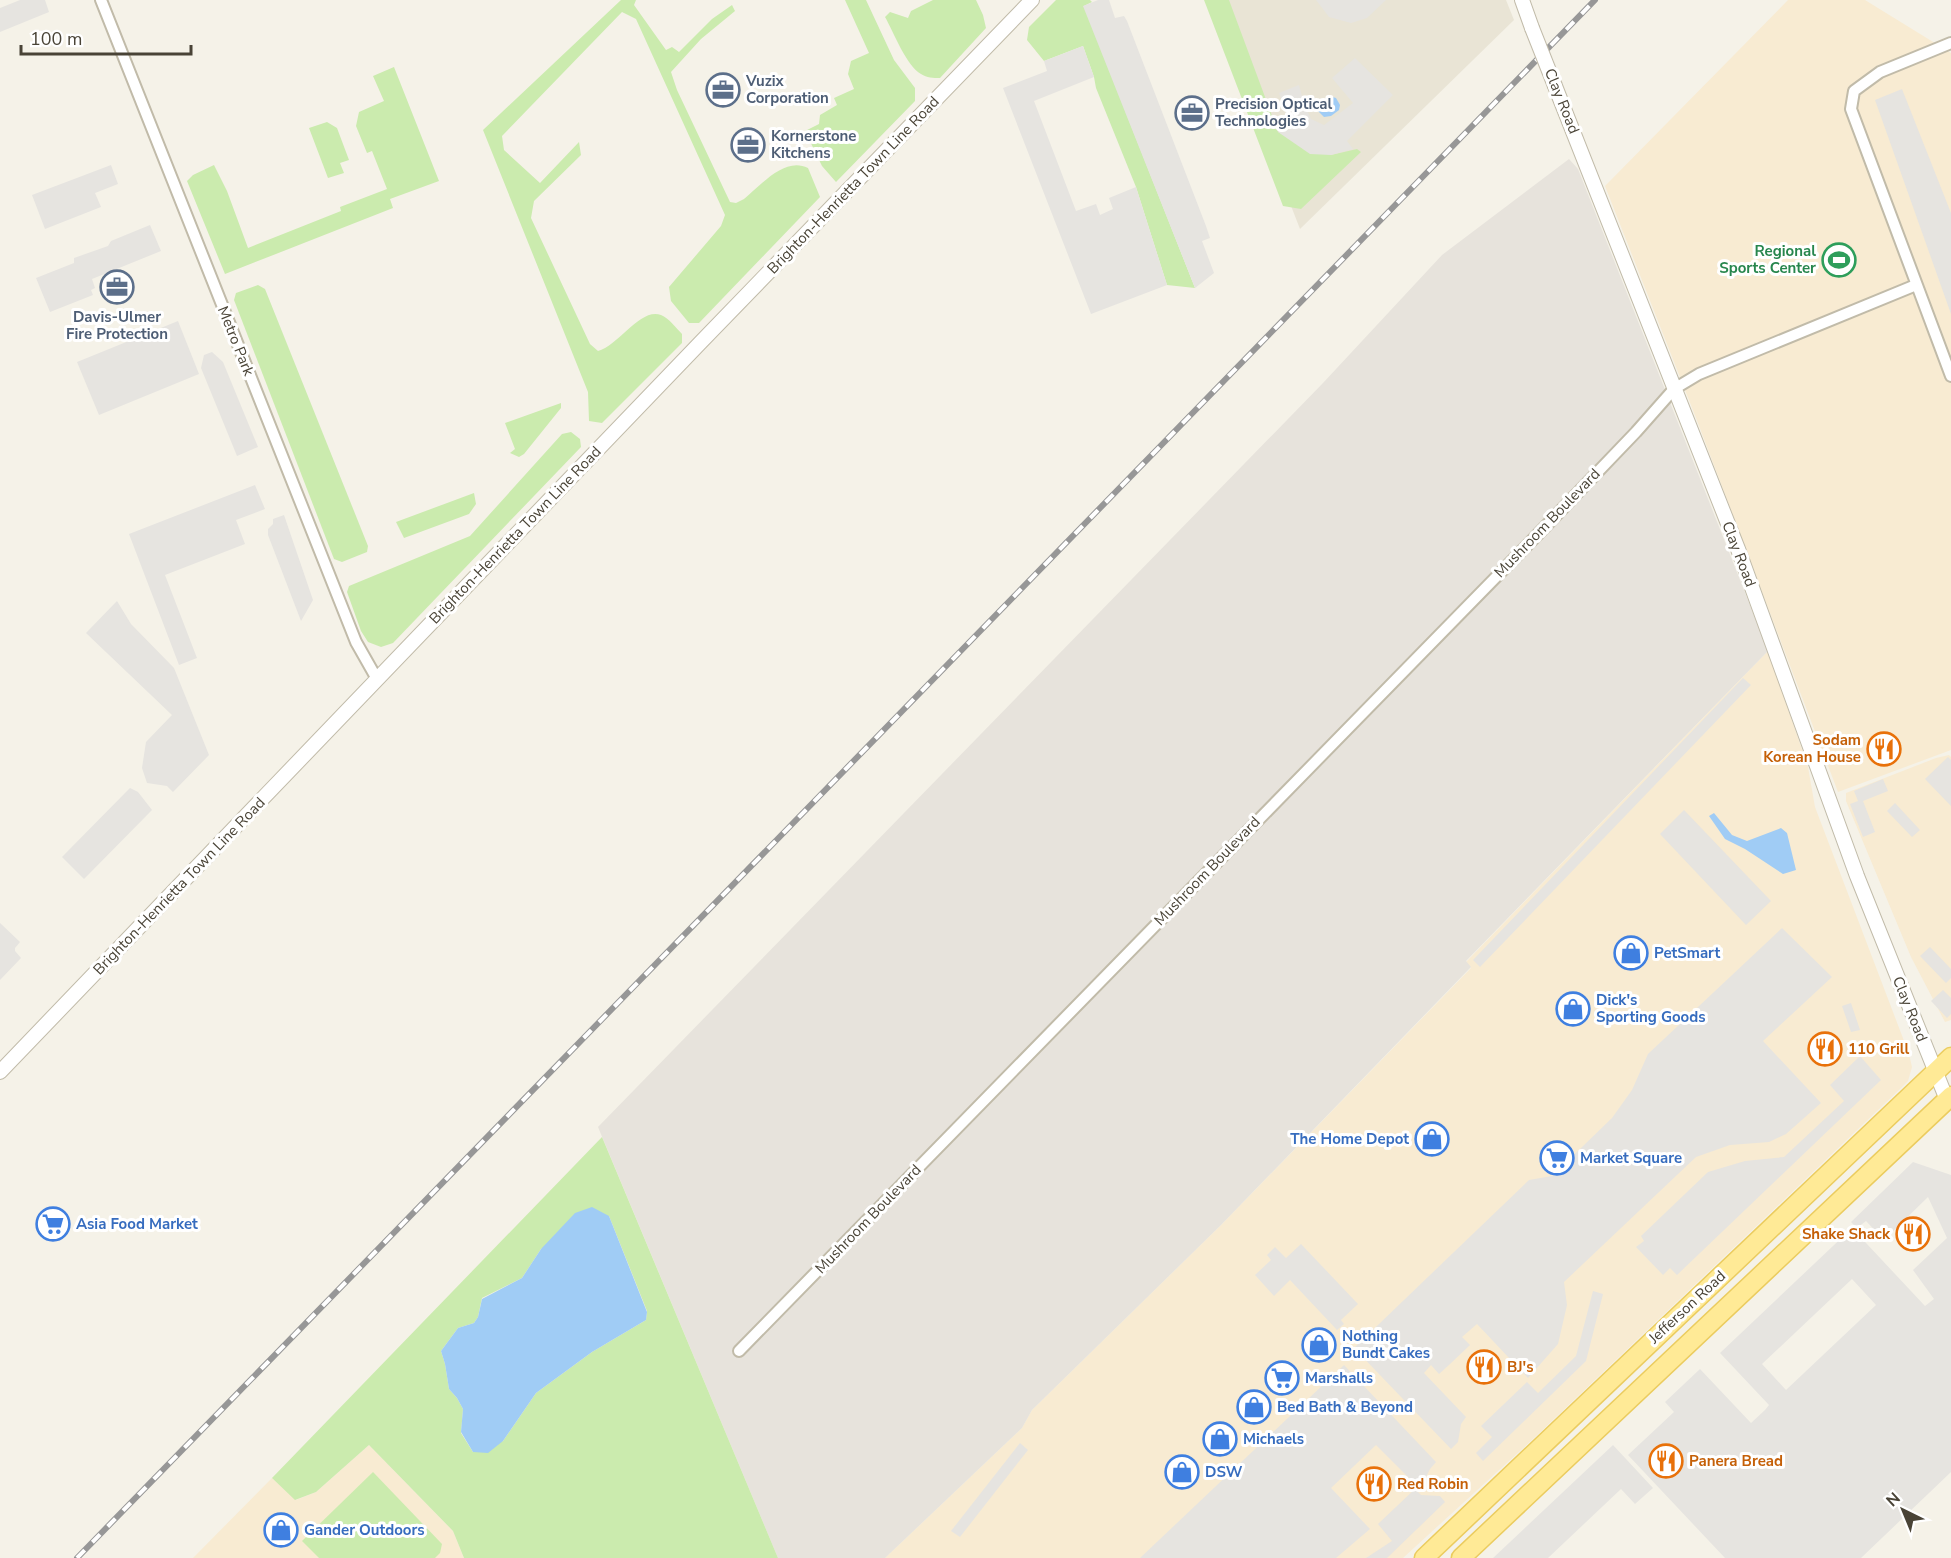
<svg xmlns="http://www.w3.org/2000/svg" width="1951" height="1558" viewBox="0 0 1951 1558" font-family="'Nunito Sans',sans-serif">
	<style>
		.residential { fill: #e9e4d5 }
		.commercial { fill: #f8ebd2 }
		.industrial { fill: #e7e3dc }
		.green { fill: #cbebae; fill-rule: evenodd }
		.parking { fill: #e6e4e0; fill-rule: evenodd }
		.water { fill: #a0ccf5 }
		.lines { fill: none; stroke-linecap: round; stroke-linejoin: round }
		.minor-casing { stroke: #c1bba9; stroke-width: 14 }
		.tertiary-casing { stroke: #c1bba9; stroke-width: 16 }
		.primary-casing { stroke: #ebcc5f; stroke-width: 21 }
		.minor { stroke: #fff; stroke-width: 10 }
		.tertiary { stroke: #fff; stroke-width: 14 }
		.primary { stroke: #ffea96; stroke-width: 18 }
		.rail-casing { stroke: #979797; stroke-width: 6 }
		.rail { stroke: #fff; stroke-width: 4; stroke-dasharray: 11; stroke-linecap: butt }
		.tertiary-bridge-casing { stroke: #c1bba9; stroke-width: 16; stroke-linecap: butt }
		.tertiary-bridge { stroke: #fff; stroke-width: 14 }
		.labels { text-anchor: middle; stroke-width: 6; stroke-linejoin: round; paint-order: stroke }
		.service-label { font-size: 15px; font-weight: bold; fill: #4e5e75; stroke: #fff; text-anchor: start }
		.street-label { font-size: 15px; fill: #494336; stroke: #fff }
		.leisure-label { font-size: 15px; font-weight: bold; fill: #27864d; stroke: #fff; text-anchor: end }
		.food-label { font-size: 15px; font-weight: bold; fill: #c56008; stroke: #fff; text-anchor: start }
		.shop-label { font-size: 15px; font-weight: bold; fill: #366cbe; stroke: #fff; text-anchor: start }
	</style>
	<rect width="100%" height="100%" fill="#f5f2e8"/>
	<!-- residential -->
	<polygon class="residential" points="1211,0 1506,0 1514,20 1300,229"/>
	<!-- commercial -->
	<g class="commercial">
		<polygon points="1788,0 1865,0 1951,53 1951,750 1838,792 1696,418 1605,186"/>
		<polygon points="1768,651 1808,767 1815,807 1909,1054 1912,1067 1908,1081 1898,1091 1533,1439 1403,1558 885,1558 1022,1428 1032,1410 1221,1225 1471,968 1466,962"/>
		<polygon points="1949,755 1951,757 1951,1020 1945,1022 1911,957 1846,801 1846,793 1936,758"/>
		<polygon points="369,1445 453,1531 464,1558 193,1558 272,1478 296,1500 316,1492"/>
	</g>
	<!-- industrial -->
	<polygon class="industrial" points="1569,159 1578,169 1768,651 1466,961 1471,967 1221,1225 1032,1410 1022,1428 885,1558 778,1558 598,1127 1323,383 1442,255"/>
	<!-- green -->
	<g class="green">
		<path d="M 621,0 L 636,0 L 634,5 L 666,50 L 672,47 L 679,52 L 712,19 L 732,5 L 735,11 L 701,39 L 671,72 L 677,90 L 730,202 L 736,203 L 744,199 C 761,185 785,156 808,168 L 820,197 L 699,323 L 689,323 L 671,301 L 669,287 L 721,226 L 725,215 L 636,19 L 622,12 L 502,136 L 504,150 L 540,183 L 579,142 L 581,155 L 534,201 L 531,218 L 590,344 L 598,351 C 619,345 641,307 661,315 C 669,318 676,328 682,334 L 682,343 L 602,423 L 589,421 L 588,392 L 483,130 Z"/>
		<polygon points="845,0 866,0 894,60 915,88 915,101 836,182 822,166 805,131 819,124 820,115 837,105 834,98 854,89 848,74 851,61 869,53"/>
		<path d="M 933,0 L 976,0 L 983,15 L 986,28 L 940,78 C 933,78 927,78 921,74 C 907,67 893,31 885,17 L 890,12 L 908,18 L 911,11 Z"/>
		<polygon points="1056,0 1090,0 1092,2 1084,6 1195,288 1167,285 1136,187 1096,88 1094,77 1083,46 1044,61 1027,40 1029,27"/>
		<polygon points="1204,0 1229,0 1278,132 1331,155 1357,149 1361,152 1301,209 1283,206"/>
		<polygon points="394,67 439,181 390,199 393,208 225,274 187,181 193,175 214,165 227,191 248,248 341,211 340,207 387,189 372,151 367,153 356,126 359,112 384,101 373,76"/>
		<polygon points="327,122 337,128 349,160 340,163 344,173 328,178 309,128"/>
		<polygon points="258,285 265,289 368,546 367,552 342,562 334,559 234,300 236,293"/>
		<polygon points="561,403 561,408 524,454 519,457 510,453 515,449 505,423"/>
		<polygon points="571,432 580,439 581,447 393,643 381,647 368,642 361,631 347,592 349,586 470,536 562,434"/>
		<polygon points="474,493 476,504 469,514 404,538 396,522"/>
		<path d="M 602,1137 L 778,1558 L 464,1558 L 453,1531 L 369,1445 L 316,1492 L 295,1500 L 272,1478 ZM 609,1216 L 647,1311 L 646,1320 L 592,1352 L 536,1393 L 503,1441 L 473,1452 L 461,1433 L 463,1409 L 457,1398 L 449,1389 L 445,1364 L 441,1351 L 458,1328 L 474,1323 L 478,1317 L 482,1298 L 522,1278 L 541,1249 Z"/>
		<polygon points="373,1472 442,1544 440,1553 435,1558 319,1558 302,1541"/>
	</g>
	<!-- parking -->
	<g class="parking">
		<polygon points="20,0 45,0 49,12 0,32 0,8"/>
		<polygon points="1098,0 1109,0 1115,18 1124,16 1127,21 1206,226 1210,238 1202,241 1214,273 1195,288 1083,6"/>
		<polygon points="1316,0 1386,0 1367,18 1351,23 1329,17"/>
		<polygon points="1083,46 1094,77 1034,101 1076,211 1096,204 1100,215 1113,209 1109,198 1136,187 1167,285 1091,314 1003,88 1047,71 1044,61"/>
		<polygon points="1355,58 1393,95 1347,141 1353,149 1331,155 1310,154 1278,132 1291,127 1279,93 1299,85 1304,103 1311,119 1324,125 1353,103 1332,78"/>
		<polygon points="1902,89 1951,213 1951,314 1875,100"/>
		<polygon points="111,165 118,184 95,193 101,207 45,229 32,195"/>
		<polygon points="150,225 161,251 92,279 95,288 91,290 93,295 50,312 36,278 74,263 74,258 108,246 111,241"/>
		<polygon points="178,321 199,374 99,415 77,362"/>
		<polygon points="212,352 223,362 258,447 237,456 201,368 204,355"/>
		<polygon points="255,485 265,509 236,520 245,544 165,575 197,658 179,665 129,534"/>
		<polygon points="284,515 313,600 301,621 268,535 268,529 273,524 273,519"/>
		<polygon points="117,601 131,624 174,668 209,755 173,792 167,786 147,783 142,768 146,742 172,715 86,633"/>
		<polygon points="1743,678 1751,685 1480,967 1473,960"/>
		<polygon points="1948,757 1951,760 1951,806 1925,779"/>
		<polygon points="1883,779 1888,791 1863,801 1875,832 1863,837 1850,804 1858,801 1854,791"/>
		<polygon points="130,788 138,792 152,810 84,879 62,857"/>
		<polygon points="1895,803 1920,830 1912,837 1887,811"/>
		<polygon points="1684,810 1771,901 1746,925 1660,834"/>
		<polygon points="0,923 20,942 15,948 15,951 21,958 0,980"/>
		<polygon points="1782,928 1832,977 1763,1041 1821,1103 1786,1134 1769,1142 1730,1145 1696,1157 1564,1282 1567,1305 1558,1344 1528,1378 1477,1324 1462,1337 1470,1345 1449,1365 1439,1374 1431,1365 1424,1373 1466,1417 1461,1424 1458,1442 1451,1449 1354,1348 1529,1180 1552,1176 1612,1118 1632,1090 1648,1054"/>
		<polygon points="1930,947 1951,969 1951,978 1946,983 1920,956"/>
		<polygon points="1943,990 1951,998 1951,1014 1947,1018 1931,1001"/>
		<polygon points="1851,1003 1860,1030 1851,1032 1842,1006"/>
		<polygon points="1860,1056 1881,1080 1677,1275 1670,1268 1663,1275 1636,1247 1644,1241 1641,1236 1708,1172 1745,1161 1784,1157 1844,1101 1830,1085"/>
		<path d="M 1913,1162 L 1951,1175 L 1951,1472 L 1861,1558 L 1725,1558 L 1628,1455 L 1674,1412 L 1665,1402 L 1700,1369 L 1751,1423 L 1765,1410 L 1769,1405 L 1720,1353 L 1852,1228 L 1925,1306 L 1934,1299 L 1913,1270 L 1947,1238 L 1928,1197 L 1884,1240 L 1866,1221 L 1857,1228 L 1851,1222 ZM 1852,1279 L 1876,1305 L 1786,1390 L 1762,1364 Z"/>
		<polygon points="1301,1244 1358,1304 1341,1320 1344,1324 1337,1330 1290,1280 1274,1296 1255,1275 1271,1260 1267,1255 1275,1247 1286,1258"/>
		<polygon points="1593,1291 1603,1294 1586,1361 1483,1461 1476,1453 1492,1437 1481,1426 1527,1382 1538,1393 1576,1356"/>
		<polygon points="1344,1365 1436,1462 1430,1469 1420,1489 1376,1445 1331,1488 1370,1529 1336,1558 1140,1558"/>
		<polygon points="1020,1443 1028,1450 960,1537 951,1531"/>
		<polygon points="1613,1445 1653,1488 1635,1504 1621,1489 1548,1558 1493,1558"/>
		<polygon points="1415,1489 1421,1495 1440,1496 1445,1502 1387,1558 1366,1558 1392,1541 1378,1524"/>
	</g>
	<!-- water -->
	<g class="water">
		<polygon points="1329,96 1336,98 1340,105 1339,110 1331,116 1324,117 1318,111 1318,106"/>
		<polygon points="1714,813 1732,835 1747,841 1781,828 1787,833 1796,870 1783,874 1745,849 1725,839 1709,816"/>
		<polygon points="592,1207 609,1216 647,1312 646,1320 592,1352 536,1393 503,1441 488,1453 473,1452 461,1432 463,1409 457,1398 449,1389 445,1364 441,1351 458,1328 474,1323 478,1317 482,1299 522,1278 541,1249 575,1213"/>
	</g>
	<g class="lines">
		<defs>
			<g id="minor">
				<polyline points="101,0 356,642 377,679"/>
				<polyline points="1951,43 1880,72 1854,91 1851,109 1951,376"/>
				<polyline points="739,1351 1544,528 1636,432 1674,389 1699,374 1916,285"/>
			</g>
			<g id="tertiary">
				<polyline points="1522,0 1532,28"/>
				<polyline points="1555,86 1738,549 1857,876 1947,1100"/>
				<polyline points="0,1072 700,343 1032,0"/>
			</g>
			<g id="primary">
				<polyline points="1424,1558 1951,1057"/>
				<polyline points="1461,1558 1951,1096"/>
			</g>
		</defs>
		<!-- minor casing -->
		<use href="#minor" class="minor-casing"/>
		<!-- tertiary casing -->
		<use href="#tertiary" class="tertiary-casing"/>
		<!-- primary casing -->
		<use href="#primary" class="primary-casing"/>
		<!-- minor -->
		<use href="#minor" class="minor"/>
		<!-- tertiary -->
		<use href="#tertiary" class="tertiary"/>
		<!-- primary -->
		<use href="#primary" class="primary"/>
		<defs>
			<polyline id="rail" points="77,1558 1595,0"/>
		</defs>
		<!-- rail casing -->
		<use href="#rail" class="rail-casing"/>
		<!-- rail -->
		<use href="#rail" class="rail"/>
		<defs>
			<polyline id="tertiary-bridge" points="1532,28 1555,86"/>
		</defs>
		<!-- tertiary-bridge casing -->
		<use href="#tertiary-bridge" class="tertiary-bridge-casing"/>
		<!-- tertiary-bridge -->
		<use href="#tertiary-bridge" class="tertiary-bridge"/>
	</g>
	<!-- icons -->
	<defs>
		<symbol id="office-ring" viewBox="-11 -11 22 22"><circle r="9.5" fill="#fff" stroke="#5c6f8a" stroke-width="1.5"/><path d="M-6-3h4V-5.5h4V-3h4V5H-6ZM-1-4.5V-3h2v-1.5ZM-6 0V1H6V0Z" fill="#5c6f8a"/></symbol>
		<symbol id="stadium-ring" viewBox="-11 -11 22 22"><circle r="9.5" fill="#fff" stroke="#2e9e5b" stroke-width="1.5"/><path d="M0-5a6.5 5 0 1 0 0 10a6.5 5 0 1 0 0-10ZM-3.5-1.8h7v3.6h-7Z" fill="#2e9e5b"/></symbol>
		<symbol id="restaurant-ring" viewBox="-11 -11 22 22"><circle r="9.5" fill="#fff" stroke="#e8710a" stroke-width="1.5"/><path d="M-5-6h1v4h1v-4h1v4h1v-4h1v5L-1.5 .5V6h-2V.5L-5-1ZM5-6V6H3V1.5H1.5Q1.5-4 5-6Z" fill="#e8710a"/></symbol>
		<symbol id="shop-ring" viewBox="-11 -11 22 22"><circle r="9.5" fill="#fff" stroke="#3f7fe0" stroke-width="1.5"/><path d="M-5-2.5h2.3a2.7 3.5 0 0 1 5.4 0H5L5.5 6h-11ZM-1.5-2.5h3a1.5 2.3 0 0 0-3 0Z" fill="#3f7fe0"/></symbol>
		<symbol id="supermarket-ring" viewBox="-11 -11 22 22"><circle r="9.5" fill="#fff" stroke="#3f7fe0" stroke-width="1.5"/><path d="M-6-5.5h2.5l.6 2H6L4.5 2H-2.5L-4.4-4H-6ZM-1.5 3.2a1.3 1.3 0 1 0 .1 0ZM3 3.2a1.3 1.3 0 1 0 .1 0Z" fill="#3f7fe0"/></symbol>
	</defs>
	<g fill-rule="evenodd">
		<use href="#office-ring" x="704" y="71" width="38" height="38"/>
		<use href="#office-ring" x="1173" y="94" width="38" height="38"/>
		<use href="#office-ring" x="729" y="126" width="38" height="38"/>
		<use href="#stadium-ring" x="1820" y="241" width="38" height="38"/>
		<use href="#office-ring" x="98" y="268" width="38" height="38"/>
		<use href="#restaurant-ring" x="1865" y="730" width="38" height="38"/>
		<use href="#shop-ring" x="1612" y="934" width="38" height="38"/>
		<use href="#shop-ring" x="1554" y="990" width="38" height="38"/>
		<use href="#restaurant-ring" x="1806" y="1030" width="38" height="38"/>
		<use href="#shop-ring" x="1413" y="1120" width="38" height="38"/>
		<use href="#supermarket-ring" x="1538" y="1139" width="38" height="38"/>
		<use href="#supermarket-ring" x="34" y="1205" width="38" height="38"/>
		<use href="#restaurant-ring" x="1894" y="1215" width="38" height="38"/>
		<use href="#shop-ring" x="1300" y="1326" width="38" height="38"/>
		<use href="#restaurant-ring" x="1465" y="1348" width="38" height="38"/>
		<use href="#supermarket-ring" x="1263" y="1359" width="38" height="38"/>
		<use href="#shop-ring" x="1235" y="1388" width="38" height="38"/>
		<use href="#shop-ring" x="1201" y="1420" width="38" height="38"/>
		<use href="#restaurant-ring" x="1647" y="1442" width="38" height="38"/>
		<use href="#shop-ring" x="1163" y="1453" width="38" height="38"/>
		<use href="#restaurant-ring" x="1355" y="1465" width="38" height="38"/>
		<use href="#shop-ring" x="262" y="1511" width="38" height="38"/>
	</g>
	<g class="labels">
		<!-- service labels -->
		<g class="service-label">
			<text x="746" y="86">Vuzix<tspan x="746" dy="17">Corporation</tspan></text>
			<text x="1215" y="109">Precision Optical<tspan x="1215" dy="17">Technologies</tspan></text>
			<text x="771" y="141">Kornerstone<tspan x="771" dy="17">Kitchens</tspan></text>
			<text x="117" y="322" text-anchor="middle">Davis-Ulmer<tspan x="117" dy="17">Fire Protection</tspan></text>
		</g>
		<!-- street labels -->
		<g class="street-label">
			<text transform="translate(1562 101) rotate(68)" y="5">Clay Road</text>
			<text transform="translate(853 185) rotate(-46)" y="5">Brighton-Henrietta Town Line Road</text>
			<text transform="translate(236 341) rotate(68)" y="5">Metro Park</text>
			<text transform="translate(1547 523) rotate(-46)" y="5">Mushroom Boulevard</text>
			<text transform="translate(515 535) rotate(-46)" y="5">Brighton-Henrietta Town Line Road</text>
			<text transform="translate(1739 554) rotate(69)" y="5">Clay Road</text>
			<text transform="translate(1207 871) rotate(-46)" y="5">Mushroom Boulevard</text>
			<text transform="translate(179 886) rotate(-46)" y="5">Brighton-Henrietta Town Line Road</text>
			<text transform="translate(1910 1009) rotate(68)" y="5">Clay Road</text>
			<text transform="translate(868 1219) rotate(-46)" y="5">Mushroom Boulevard</text>
			<text transform="translate(1687 1307) rotate(-43)" y="5">Jefferson Road</text>
		</g>
		<!-- leisure labels -->
		<g class="leisure-label">
			<text x="1816" y="256">Regional<tspan x="1816" dy="17">Sports Center</tspan></text>
		</g>
		<!-- food labels -->
		<g class="food-label">
			<text x="1861" y="745" text-anchor="end">Sodam<tspan x="1861" dy="17">Korean House</tspan></text>
			<text x="1848" y="1054">110 Grill</text>
			<text x="1890" y="1239" text-anchor="end">Shake Shack</text>
			<text x="1507" y="1372">BJ's</text>
			<text x="1689" y="1466">Panera Bread</text>
			<text x="1397" y="1489">Red Robin</text>
		</g>
		<!-- shop labels -->
		<g class="shop-label">
			<text x="1654" y="958">PetSmart</text>
			<text x="1596" y="1005">Dick's<tspan x="1596" dy="17">Sporting Goods</tspan></text>
			<text x="1409" y="1144" text-anchor="end">The Home Depot</text>
			<text x="1580" y="1163">Market Square</text>
			<text x="76" y="1229">Asia Food Market</text>
			<text x="1342" y="1341">Nothing<tspan x="1342" dy="17">Bundt Cakes</tspan></text>
			<text x="1305" y="1383">Marshalls</text>
			<text x="1277" y="1412">Bed Bath &amp; Beyond</text>
			<text x="1243" y="1444">Michaels</text>
			<text x="1205" y="1477">DSW</text>
			<text x="304" y="1535">Gander Outdoors</text>
		</g>
	</g>
	<!-- north arrow -->
	<g transform="translate(1903 1510) rotate(317)" stroke="#ffffff" stroke-width="4.5" paint-order="stroke">
	<path d="M0-4.5L10 22L0 15L-10 22Z" fill="#494336"/>
	<text y="-9" font-size="16" font-weight="bold" text-anchor="middle" fill="#494336">N</text>
	</g>
	<!-- scale -->
	<path d="M21 45v9h170v-9" fill="none" stroke="#494336" stroke-width="3"/>
	<text x="30" y="45" font-size="18" fill="#494336" stroke="#ffffff" stroke-width="4.5" paint-order="stroke">100 m</text>
</svg>
